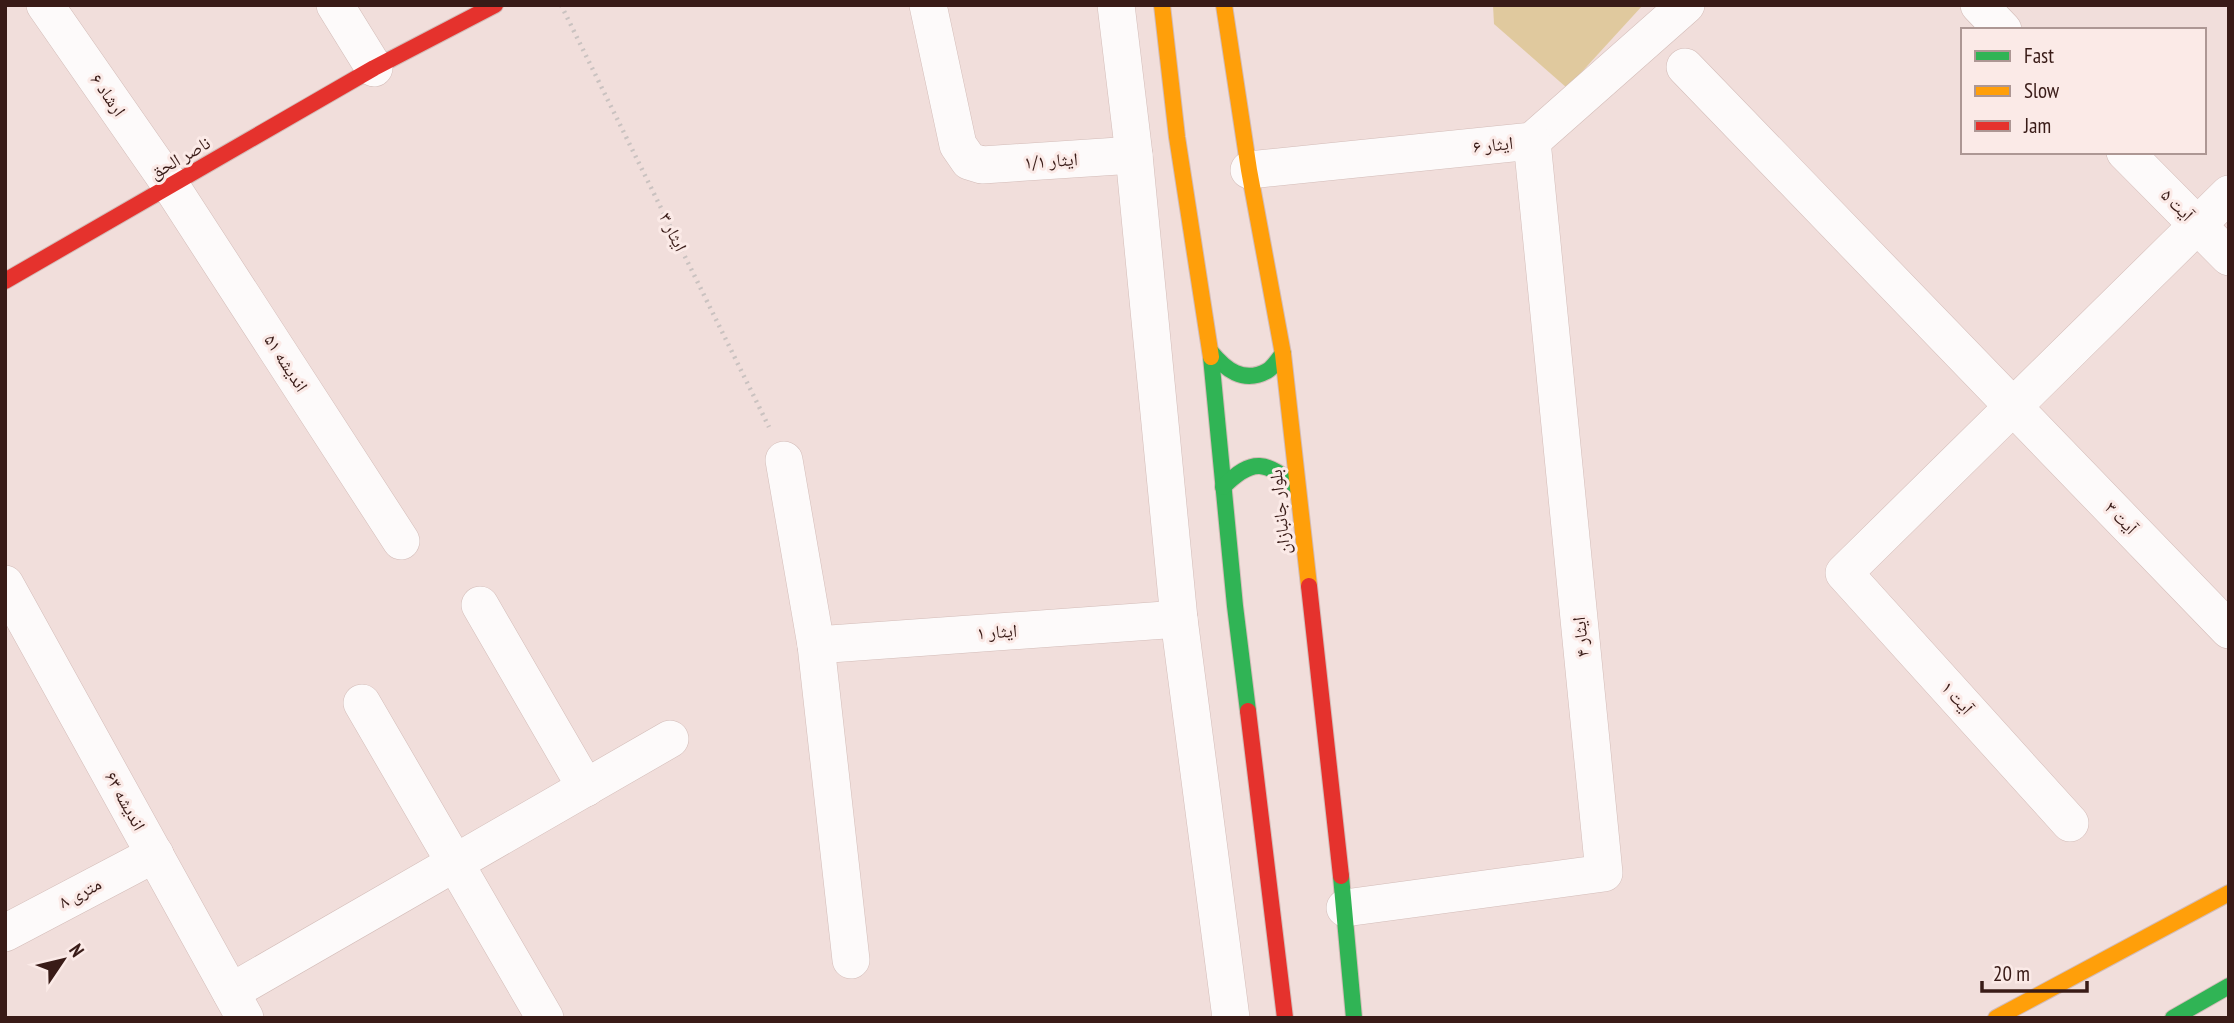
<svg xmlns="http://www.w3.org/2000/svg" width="2234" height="1023" viewBox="0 0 2234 1023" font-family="'PT Sans Narrow','Noto Naskh Arabic',sans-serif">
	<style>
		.green { fill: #e0c99e }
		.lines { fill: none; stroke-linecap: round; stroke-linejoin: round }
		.street-casing { stroke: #d3bcb8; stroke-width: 38 }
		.fast-casing { stroke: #d3bcb8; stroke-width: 18 }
		.slow-casing { stroke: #d3bcb8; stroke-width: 18 }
		.jam-casing { stroke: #d3bcb8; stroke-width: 18 }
		.path { stroke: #cac2c0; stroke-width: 4.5; stroke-dasharray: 2 5; stroke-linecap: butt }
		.street { stroke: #fdfafa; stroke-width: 37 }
		.fast { stroke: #30b455; stroke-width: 16 }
		.slow { stroke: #ff9f0a; stroke-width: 16 }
		.jam { stroke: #e5322d; stroke-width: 16 }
		.labels { text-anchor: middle; stroke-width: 6; stroke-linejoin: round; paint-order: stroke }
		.street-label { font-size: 18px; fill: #391b17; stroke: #fbeae7 }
	</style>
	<rect width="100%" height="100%" fill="#f1dedb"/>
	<!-- green -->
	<polygon class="green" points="1493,5 1643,5 1567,88 1494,24"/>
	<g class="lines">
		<defs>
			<g id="street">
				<polyline points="45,5 171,186 401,541"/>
				<polyline points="335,5 374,68"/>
				<polyline points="928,5 958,145 969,161 982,165 1134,155"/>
				<polyline points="1116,5 1134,155 1179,619 1231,1018"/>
				<polyline points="1979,5 2003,30"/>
				<polyline points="1685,67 2229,630"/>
				<polyline points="2125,152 2229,257"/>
				<polyline points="1249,170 1532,141 1686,5"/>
				<polyline points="784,460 816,645 851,960"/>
				<polyline points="5,584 245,1018"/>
				<polyline points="480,605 586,788"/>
				<polyline points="816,645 1179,619"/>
				<polyline points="362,703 545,1018"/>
				<polyline points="2070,823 1844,573 2229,194"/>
				<polyline points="1345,908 1604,873 1532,141"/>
				<polyline points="5,933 155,854"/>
				<polyline points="231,992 670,739"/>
			</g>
			<g id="fast">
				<path d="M 1211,352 C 1225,369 1243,384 1267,371 C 1273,368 1278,359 1283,354"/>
				<polyline points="1211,357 1235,606 1248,711"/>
				<path d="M 1223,487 C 1253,457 1266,461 1297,487"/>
				<polyline points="1341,876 1354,1018"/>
				<polyline points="2173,1018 2229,986"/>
			</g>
			<g id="slow">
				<polyline points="1162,5 1177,137 1211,357"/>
				<polyline points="1224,5 1249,170 1283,354 1309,586"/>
				<polyline points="1996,1018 2229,893"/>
			</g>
			<g id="jam">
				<polyline points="5,281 374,68 495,5"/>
				<polyline points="1309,586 1341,876"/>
				<polyline points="1248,711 1285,1018"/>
			</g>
		</defs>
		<!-- street casing -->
		<use href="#street" class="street-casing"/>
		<!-- fast casing -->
		<use href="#fast" class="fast-casing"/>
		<!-- slow casing -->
		<use href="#slow" class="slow-casing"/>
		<!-- jam casing -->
		<use href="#jam" class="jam-casing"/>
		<!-- path -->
		<polyline class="path" points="561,5 769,427"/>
		<!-- street -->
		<use href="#street" class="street"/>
		<!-- fast -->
		<use href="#fast" class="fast"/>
		<!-- slow -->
		<use href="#slow" class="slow"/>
		<!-- jam -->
		<use href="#jam" class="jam"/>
	</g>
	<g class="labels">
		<!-- street labels -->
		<g class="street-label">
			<text transform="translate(108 95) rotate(55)" y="6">ارشاد ۶</text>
			<text transform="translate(1493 145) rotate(-6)" y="6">ایثار ۶</text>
			<text transform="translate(180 158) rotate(-30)" y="6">ناصر الحق</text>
			<text transform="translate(1051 161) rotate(-4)" y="6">ایثار ۱/۱</text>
			<text transform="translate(2177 205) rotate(45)" y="6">آیت ۵</text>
			<text transform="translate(673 232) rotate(64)" y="6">ایثار ۳</text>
			<text transform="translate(286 363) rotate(57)" y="6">اندیشه ۵۱</text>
			<text transform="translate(1280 512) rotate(-96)" y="6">بلوار جانبازان</text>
			<text transform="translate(2121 518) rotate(46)" y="6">آیت ۳</text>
			<text transform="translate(997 632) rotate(-4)" y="6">ایثار ۱</text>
			<text transform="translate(1581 637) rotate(-96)" y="6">ایثار ۴</text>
			<text transform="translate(1957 698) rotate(48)" y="6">آیت ۱</text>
			<text transform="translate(125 801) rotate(61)" y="6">اندیشه ۶۳</text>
			<text transform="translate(80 893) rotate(-28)" y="6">۸ متری</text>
		</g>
	</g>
	<!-- border -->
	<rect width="2234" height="1023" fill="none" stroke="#391b17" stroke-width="14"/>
	<!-- legend -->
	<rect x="1961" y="28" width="245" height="126" fill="#fbeae7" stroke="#ad9794" stroke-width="2"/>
	<rect x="1975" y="51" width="35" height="10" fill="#30b455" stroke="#ad9794" stroke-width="2"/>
	<text x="2024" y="63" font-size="21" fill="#391b17">Fast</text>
	<rect x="1975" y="86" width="35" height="10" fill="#ff9f0a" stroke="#ad9794" stroke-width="2"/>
	<text x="2024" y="98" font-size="21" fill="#391b17">Slow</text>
	<rect x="1975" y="121" width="35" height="10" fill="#e5322d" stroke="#ad9794" stroke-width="2"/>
	<text x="2024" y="133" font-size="21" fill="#391b17">Jam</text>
	<!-- north arrow -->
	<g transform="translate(63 960) rotate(55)" stroke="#fbeae7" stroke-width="5" paint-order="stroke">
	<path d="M0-5L12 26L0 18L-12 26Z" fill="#391b17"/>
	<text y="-10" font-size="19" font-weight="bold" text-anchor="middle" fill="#391b17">N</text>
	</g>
	<!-- scale -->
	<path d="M1982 981v10h105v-10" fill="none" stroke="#391b17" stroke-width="3.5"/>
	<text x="1993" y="981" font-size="21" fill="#391b17" stroke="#fbeae7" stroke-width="5" paint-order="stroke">20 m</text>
</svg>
